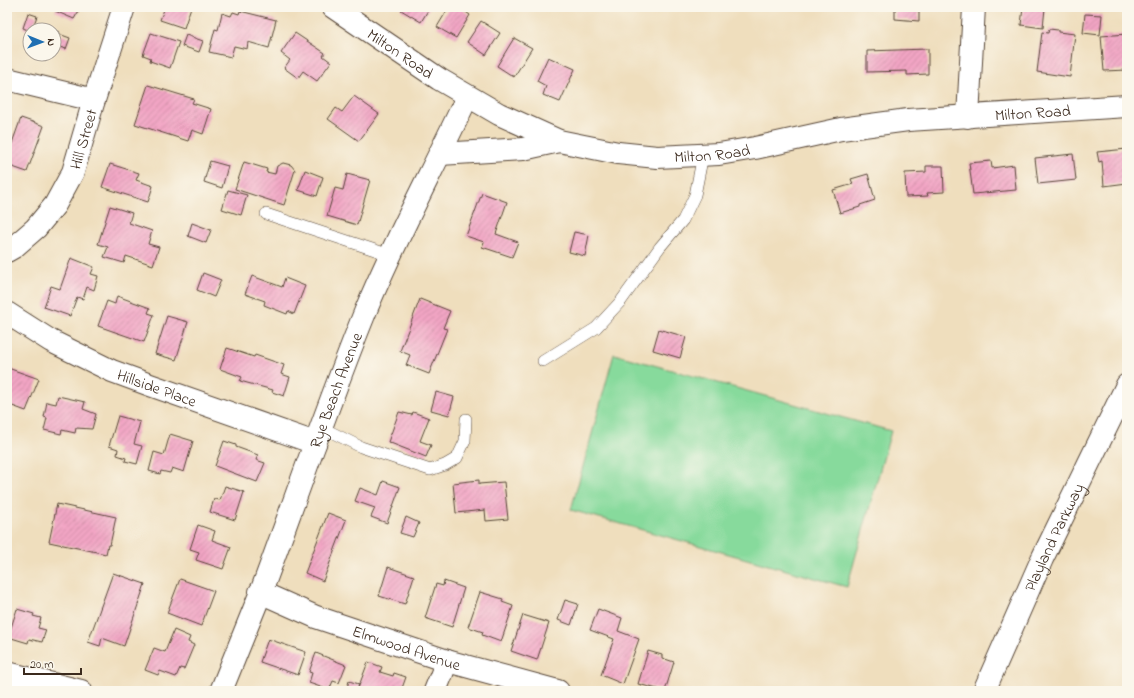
<svg xmlns="http://www.w3.org/2000/svg" width="1134" height="698" viewBox="0 0 1134 698" font-family="'Indie Flower',sans-serif">
	<style>
		.pitch { fill: #87da9c; stroke: #61825d }
		.building { fill: url(#building-hatch) }
		.lines { fill: none; stroke-linecap: round; stroke-linejoin: round }
		.lane-casing { stroke: #564536; stroke-width: 12 }
		.street-casing { stroke: #564536; stroke-width: 24 }
		.secondary-casing { stroke: #564536; stroke-width: 24 }
		.lane { stroke: #fff; stroke-width: 11 }
		.street { stroke: #fff; stroke-width: 22 }
		.secondary { stroke: #fff; stroke-width: 22 }
		.labels { text-anchor: middle; stroke-width: 4; stroke-linejoin: round; paint-order: stroke }
		.street-label { font-size: 16px; fill: #3b2a1e; stroke: #fbf7ec }
	</style>
	<defs>
		<pattern id="building-hatch" width="6" height="6" patternUnits="userSpaceOnUse"><rect width="6" height="6" fill="#f2a5c4"/><path d="M-1 1l2-2M0 6l6-6M5 7l2-2" fill="none" stroke="#c5879f"/></pattern>
	</defs>
	<rect width="100%" height="100%" fill="#fbf7ec"/>
	<filter id="ink" filterUnits="userSpaceOnUse"><feTurbulence type="fractalNoise" baseFrequency=".025" numOctaves="2"/><feDisplacementMap in="SourceGraphic" scale="8" xChannelSelector="R" yChannelSelector="G"/><feConvolveMatrix kernelMatrix="1 2 1 2 8 2 1 2 1" color-interpolation-filters="sRGB"/></filter>
	<filter id="wash" filterUnits="userSpaceOnUse"><feTurbulence type="fractalNoise" baseFrequency=".012" numOctaves="4" result="noise"/><feDisplacementMap in="SourceGraphic" scale="16" xChannelSelector="R" yChannelSelector="G"/><feGaussianBlur stdDeviation="0.9" result="paint"/><feColorMatrix in="noise" values="0 0 0 0 0 0 0 0 0 0 0 0 0 0 0 0 0 1.4 0 .05"/><feComposite in="paint" operator="in"/></filter>
	<g filter="url(#wash)">
		<rect width="100%" height="100%" fill="#efdebd"/>
		<!-- pitch -->
		<polygon class="pitch" points="614,354 891,431 847,587 571,510"/>
		<g id="blocks">
			<!-- building -->
			<g class="building">
				<polygon points="7,7 10,7 8,19 7,19"/>
				<polygon points="58,7 81,7 74,19 55,11"/>
				<polygon points="165,7 191,7 184,28 160,20"/>
				<polygon points="403,7 430,7 421,22 401,10"/>
				<polygon points="449,7 465,7 463,10 470,15 456,38 437,27"/>
				<polygon points="895,7 919,7 919,21 895,19"/>
				<polygon points="1023,7 1045,8 1043,28 1021,25"/>
				<polygon points="240,11 276,20 269,48 248,42 247,49 234,46 231,57 209,52 215,29 218,30 222,13 231,16 233,12 239,14"/>
				<polygon points="28,13 37,16 32,30 30,31 23,28"/>
				<polygon points="1085,14 1102,15 1100,35 1083,33"/>
				<polygon points="481,21 500,33 486,55 467,42"/>
				<polygon points="1049,29 1058,30 1058,32 1075,34 1070,77 1037,72 1042,32 1048,33"/>
				<polygon points="54,30 59,32 59,34 70,38 66,49 56,46 54,53"/>
				<polygon points="151,33 179,42 170,68 150,61 151,58 143,55"/>
				<polygon points="295,33 325,53 323,56 331,62 317,81 303,71 298,78 284,68 290,60 281,53"/>
				<polygon points="1127,34 1127,70 1104,71 1101,36"/>
				<polygon points="186,35 203,41 199,52 182,46"/>
				<polygon points="514,38 532,48 514,77 497,66"/>
				<polygon points="928,49 928,74 907,75 907,71 867,72 867,51"/>
				<polygon points="548,57 575,69 560,102 543,95 546,86 537,81"/>
				<polygon points="148,85 194,99 192,103 211,109 203,134 192,130 188,141 135,124"/>
				<polygon points="354,96 379,114 359,141 328,119 336,108 342,112"/>
				<polygon points="21,118 44,126 27,172 7,165 7,157"/>
				<polygon points="1127,149 1127,183 1104,186 1102,161 1099,162 1097,152"/>
				<polygon points="1073,154 1076,180 1038,184 1035,158"/>
				<polygon points="210,161 228,166 222,188 204,182"/>
				<polygon points="991,161 992,168 1014,165 1016,190 973,194 969,163"/>
				<polygon points="244,162 267,169 266,172 275,174 277,166 283,163 291,165 295,170 284,205 235,189"/>
				<polygon points="110,164 139,173 136,180 153,186 148,202 102,187"/>
				<polygon points="926,166 943,166 944,192 927,193 928,196 906,197 905,173 926,172"/>
				<polygon points="305,170 323,177 317,196 298,190"/>
				<polygon points="347,174 370,180 357,225 327,216 335,188 343,190"/>
				<polygon points="868,174 875,200 860,205 860,207 840,213 833,190 853,184 851,179"/>
				<polygon points="228,190 247,195 241,215 222,209"/>
				<polygon points="482,193 507,202 496,234 518,242 512,257 482,247 484,242 466,236"/>
				<polygon points="110,206 132,213 129,223 152,231 148,244 159,247 153,265 126,256 124,263 104,257 108,247 98,244"/>
				<polygon points="192,223 211,230 206,243 188,236"/>
				<polygon points="574,232 589,235 585,256 569,252"/>
				<polygon points="71,258 94,267 91,274 98,276 94,290 87,287 83,299 77,297 70,316 44,307 51,286 60,289"/>
				<polygon points="203,273 221,280 214,297 197,290"/>
				<polygon points="252,276 282,287 285,278 305,286 294,314 288,311 287,314 264,305 265,301 245,294"/>
				<polygon points="117,296 150,308 148,313 154,315 144,342 98,326 107,301 115,304"/>
				<polygon points="420,299 450,311 443,328 447,329 429,374 406,365 410,355 400,351"/>
				<polygon points="167,316 188,322 176,360 155,354"/>
				<polygon points="659,329 686,337 680,358 653,350"/>
				<polygon points="227,348 254,357 255,355 284,365 281,374 290,377 284,396 272,392 273,390 240,381 242,377 220,369"/>
				<polygon points="8,368 39,379 26,411 7,404 7,371"/>
				<polygon points="436,392 454,397 449,415 431,410"/>
				<polygon points="58,396 85,402 83,409 96,414 92,429 76,428 75,433 62,430 61,434 44,430 47,418 44,417 47,402 56,404"/>
				<polygon points="399,412 412,415 413,412 429,418 420,441 431,445 426,457 388,442"/>
				<polygon points="118,416 140,422 134,444 142,446 137,464 125,461 126,458 117,455 118,449 109,446"/>
				<polygon points="170,434 193,441 184,472 172,468 170,473 161,471 160,474 149,471 154,452 164,455"/>
				<polygon points="224,441 236,445 236,447 258,455 256,460 265,463 257,482 215,466"/>
				<polygon points="479,480 479,484 504,482 508,519 486,521 485,510 456,513 453,483"/>
				<polygon points="383,481 400,487 387,523 371,517 375,508 355,501 360,488 378,495"/>
				<polygon points="225,486 244,492 235,520 210,512 214,499 220,500"/>
				<polygon points="57,504 116,517 110,545 108,545 106,554 49,542"/>
				<polygon points="328,513 346,520 323,581 305,573"/>
				<polygon points="406,517 419,523 413,537 400,533"/>
				<polygon points="198,525 215,531 212,540 231,547 223,569 196,560 199,552 190,549"/>
				<polygon points="388,567 414,576 405,604 379,596"/>
				<polygon points="113,573 145,584 124,646 102,638 100,646 88,642"/>
				<polygon points="180,579 214,591 201,626 167,613"/>
				<polygon points="444,581 464,588 452,627 425,618 436,584 443,586"/>
				<polygon points="480,592 503,599 502,602 513,606 501,642 482,635 483,632 468,627"/>
				<polygon points="565,600 578,604 571,625 558,620"/>
				<polygon points="17,609 34,614 33,616 41,618 38,628 46,630 42,642 29,639 28,643 8,637"/>
				<polygon points="598,609 622,618 618,631 639,639 623,684 601,675 614,639 590,630"/>
				<polygon points="523,615 549,623 537,660 511,651"/>
				<polygon points="174,630 190,637 188,642 194,645 184,669 180,668 176,677 160,671 158,675 145,670 154,648 165,652"/>
				<polygon points="268,639 306,652 298,675 260,662"/>
				<polygon points="648,651 662,655 662,658 674,662 665,691 638,684"/>
				<polygon points="316,653 346,665 339,683 333,681 329,690 309,683 312,673 309,672"/>
				<polygon points="368,662 382,667 380,672 393,676 394,673 406,677 401,691 357,691"/>
				<polygon points="349,681 359,684 357,691 346,691"/>
			</g>
		</g>
	</g>
	<g filter="url(#ink)">
		<use href="#blocks" fill-opacity="0" stroke="#564536" stroke-width="1"/>
		<g class="lines">
			<defs>
				<g id="lane">
					<polyline points="266,214 390,255"/>
					<polyline points="543,361 596,328 621,301 660,247 683,220 695,195 703,155"/>
					<polyline points="321,427 361,447 430,470 445,465 457,458 465,441 466,419"/>
				</g>
				<g id="street">
					<polyline points="7,79 94,100"/>
					<polyline points="968,117 974,7"/>
					<polyline points="440,154 523,149 559,141"/>
					<path id="s1" d="M 7,251 L 14,247 L 36,228 L 55,205 L 73,172 L 94,100 L 124,7"/>
					<path id="s2" d="M 7,313 L 51,341 L 112,371 L 150,385 L 315,443"/>
					<path id="s3" d="M 260,592 L 316,617 L 447,661 L 558,691"/>
					<polyline points="7,673 81,691"/>
					<path id="s4" d="M 221,691 C 234,658 248,625 261,592 C 296,498 328,403 366,310 C 396,237 434,168 467,97"/>
					<polyline points="435,691 447,661"/>
				</g>
				<g id="secondary">
					<path id="s5" d="M 333,7 L 439,79 L 499,114 L 559,141 L 618,153 L 657,157 L 719,154 L 755,148 L 841,129 L 908,120 L 1127,106"/>
					<path id="s6" d="M 984,691 L 1042,559 L 1127,385"/>
				</g>
			</defs>
			<!-- lane casing -->
			<use href="#lane" class="lane-casing"/>
			<!-- street casing -->
			<use href="#street" class="street-casing"/>
			<!-- secondary casing -->
			<use href="#secondary" class="secondary-casing"/>
			<!-- lane -->
			<use href="#lane" class="lane"/>
			<!-- street -->
			<use href="#street" class="street"/>
			<!-- secondary -->
			<use href="#secondary" class="secondary"/>
		</g>
	</g>
	<g class="labels">
		<!-- street labels -->
		<g class="street-label">
			<text dy="6" stroke="none"><textPath href="#s5" startOffset="82">Milton Road</textPath></text>
			<text dy="6" stroke="none"><textPath href="#s5" startOffset="742">Milton Road</textPath></text>
			<text dy="6" stroke="none"><textPath href="#s1" startOffset="139">Hill Street</textPath></text>
			<text dy="6" stroke="none"><textPath href="#s5" startOffset="418">Milton Road</textPath></text>
			<text dy="6" stroke="none"><textPath href="#s2" startOffset="168">Hillside Place</textPath></text>
			<text dy="6" stroke="none"><textPath href="#s4" startOffset="322">Rye Beach Avenue</textPath></text>
			<text dy="6" stroke="none"><textPath href="#s6" startOffset="169">Playland Parkway</textPath></text>
			<text dy="6" stroke="none"><textPath href="#s3" startOffset="157">Elmwood Avenue</textPath></text>
		</g>
	</g>
	<!-- margin -->
	<rect width="1134" height="698" fill="none" stroke="#fbf7ec" stroke-width="24"/>
	<!-- north arrow -->
	<g transform="translate(42 42) rotate(91)"><circle r="19" fill="#fbf7ec" stroke="#aea59a"/>
	<path d="M0-3L7 15L0 10L-7 15Z" fill="#1f6fb2"/>
	<text y="-6" font-size="11" font-weight="bold" text-anchor="middle" fill="#3b2a1e">N</text>
	</g>
	<!-- scale -->
	<path d="M24 668v6h57v-6" fill="none" stroke="#3b2a1e" stroke-width="2"/>
	<text x="30" y="668" font-size="12" fill="#3b2a1e" stroke="#fbf7ec" stroke-width="3" paint-order="stroke">20 m</text>
</svg>
